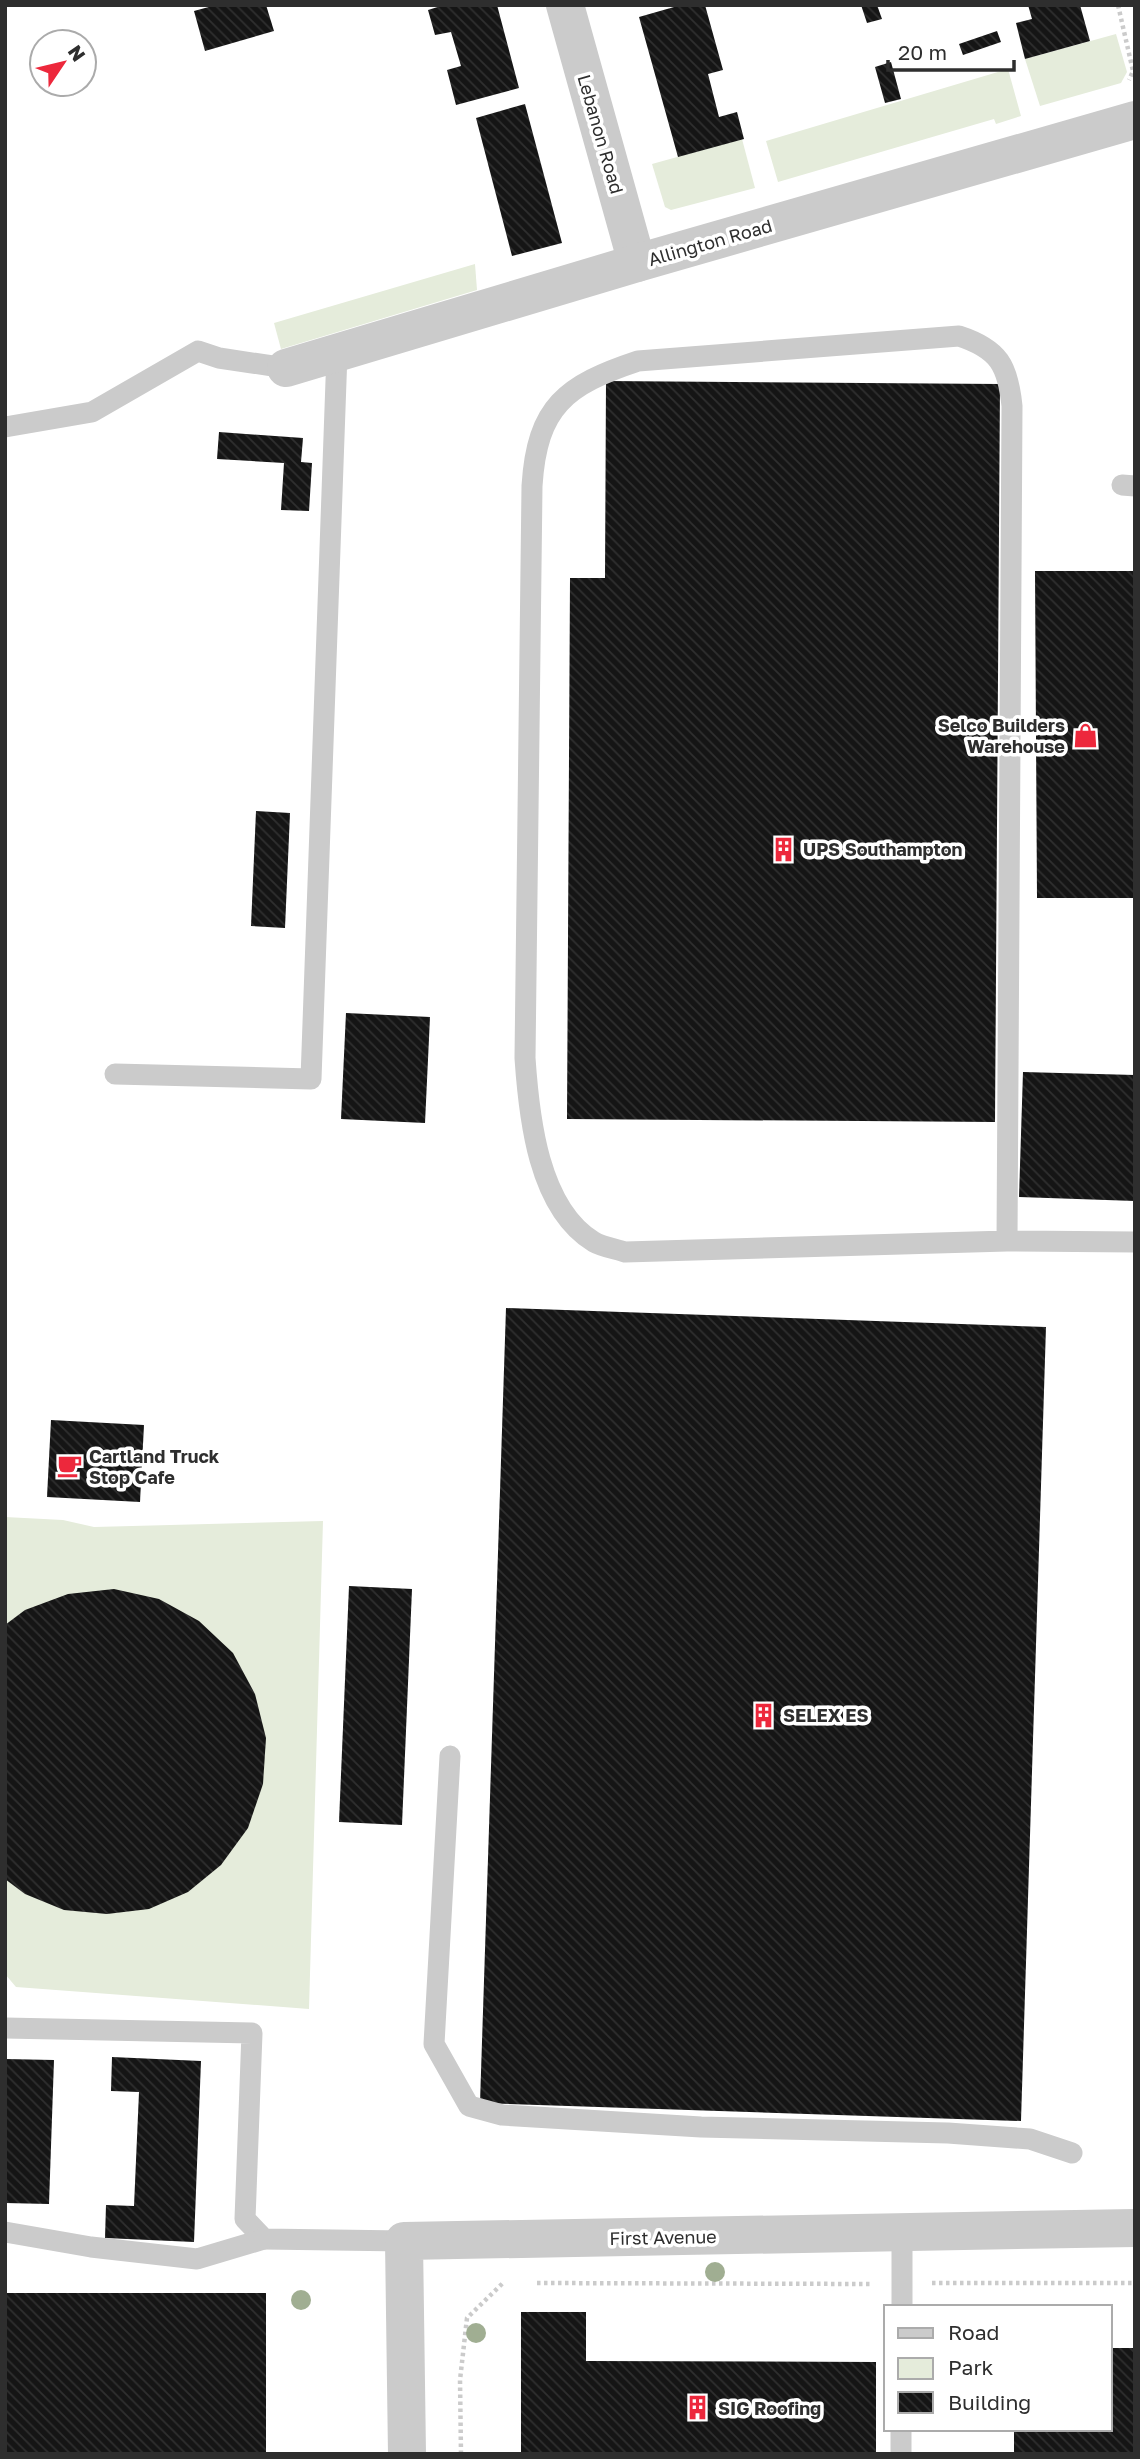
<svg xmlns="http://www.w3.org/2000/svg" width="1140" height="2459" font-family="'Golos Text',sans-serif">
<defs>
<pattern id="building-back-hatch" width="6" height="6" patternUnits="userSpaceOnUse" patternTransform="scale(1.75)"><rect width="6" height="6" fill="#151515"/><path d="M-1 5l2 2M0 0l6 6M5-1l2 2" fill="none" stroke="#2f2f2f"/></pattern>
</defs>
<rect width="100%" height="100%" fill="#fff"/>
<g fill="#e5ecdb">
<polygon points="1116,34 1127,72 1121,83 1040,106 1025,59"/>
<polygon points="1008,69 1021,116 996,124 994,119 778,182 766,141"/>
<polygon points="742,139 755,188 671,210 665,207 652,164"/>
<polygon points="475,264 477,290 281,349 274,323"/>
<polygon points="5,1517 63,1520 94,1527 323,1521 309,2009 16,1987 5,1974"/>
</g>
<g fill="url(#building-back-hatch)">
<polygon points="216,5 266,5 274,31 205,51 194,11"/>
<polygon points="444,5 497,5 519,88 456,105 447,70 461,66 451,32 435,35 428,10"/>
<polygon points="681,5 705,5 723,70 708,74 719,117 737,112 744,139 678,157 639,17"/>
<polygon points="861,5 877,5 882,19 867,23"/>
<polygon points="1028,5 1080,5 1090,41 1025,59 1016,23 1032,19"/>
<polygon points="997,31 1001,42 963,55 959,44"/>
<polygon points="891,62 901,99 885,103 875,67"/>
<polygon points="525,104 562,243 512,256 476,118"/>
<polygon points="606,381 1000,384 995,1122 567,1119 570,578 605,578"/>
<polygon points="219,432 303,438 301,462 312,463 309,511 281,510 284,463 217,459"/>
<polygon points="1035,571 1135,571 1135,898 1037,898"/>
<polygon points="256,811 290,813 285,928 251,926"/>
<polygon points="346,1013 430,1017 425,1123 341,1119"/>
<polygon points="1023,1072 1135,1075 1135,1201 1019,1197"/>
<polygon points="506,1308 1046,1327 1021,2121 480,2103"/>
<polygon points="51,1420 144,1425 140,1502 47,1497"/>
<polygon points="349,1586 412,1589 402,1825 339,1822"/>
<polygon points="114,1589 159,1599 199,1621 233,1653 255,1694 266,1738 263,1784 248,1828 221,1865 188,1892 149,1909 107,1914 64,1910 25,1894 5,1879 5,1625 25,1610 68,1594"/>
<polygon points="112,2057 201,2061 194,2242 105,2238 106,2205 134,2206 139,2092 111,2091"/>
<polygon points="5,2059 54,2060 49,2204 5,2203"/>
<rect x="5" y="2293" width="261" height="161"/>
<polygon points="521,2312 586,2312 586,2361 876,2362 876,2454 521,2454"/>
<polygon points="1110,2348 1135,2348 1135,2454 1014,2454 1014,2429 1110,2429"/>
</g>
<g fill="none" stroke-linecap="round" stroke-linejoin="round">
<g stroke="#cbcbcb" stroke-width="4.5" stroke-dasharray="3.5 3.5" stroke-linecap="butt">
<polyline points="1118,5 1133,71 1129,80"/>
<polyline points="537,2283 871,2284"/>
<polyline points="932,2283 1135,2283"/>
<polyline points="461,2454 460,2380 467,2318 504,2282"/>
</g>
<g stroke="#cbcbcb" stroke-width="21">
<polyline points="5,427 92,412 198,351 219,358 286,368"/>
<polyline points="1122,485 1135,486"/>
<polyline points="115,1074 311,1079 337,353"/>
<path d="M1007,1241L1012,406C1008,366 999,349 959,336L638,361C566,385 537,406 532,486L525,1058C529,1117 538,1208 594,1242C603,1247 616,1249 625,1252L1007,1241L1135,1242"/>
<polyline points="450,1756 434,2044 469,2106 502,2115 701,2127 948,2133 1030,2139 1072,2153"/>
<polyline points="5,2028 252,2033 245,2219 264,2239 404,2241"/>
<polyline points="5,2232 91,2247 197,2259 264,2239"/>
<polyline points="902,2307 902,2233"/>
<polyline points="901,2454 901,2429"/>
</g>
<g stroke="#cbcbcb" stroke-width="38">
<polyline points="565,5 637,263"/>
<polyline points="286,368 637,263 1135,120"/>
<polyline points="407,2454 404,2241 1135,2228"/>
</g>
</g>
<g fill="#a0ae92">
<circle cx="715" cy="2272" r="10"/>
<circle cx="301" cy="2300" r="10"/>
<circle cx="476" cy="2333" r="10"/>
</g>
<defs>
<symbol id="shop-bare" viewBox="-9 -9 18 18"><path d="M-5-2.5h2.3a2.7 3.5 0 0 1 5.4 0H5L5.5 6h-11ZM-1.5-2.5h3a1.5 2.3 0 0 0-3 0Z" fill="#ed283c" stroke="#fff" stroke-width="2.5" paint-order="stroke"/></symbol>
<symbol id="building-bare" viewBox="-9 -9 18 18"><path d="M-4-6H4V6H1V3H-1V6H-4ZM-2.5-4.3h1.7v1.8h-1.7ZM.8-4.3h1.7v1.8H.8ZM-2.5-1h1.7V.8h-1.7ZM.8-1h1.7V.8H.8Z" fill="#ed283c" stroke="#fff" stroke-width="2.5" paint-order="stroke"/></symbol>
<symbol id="cafe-bare" viewBox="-9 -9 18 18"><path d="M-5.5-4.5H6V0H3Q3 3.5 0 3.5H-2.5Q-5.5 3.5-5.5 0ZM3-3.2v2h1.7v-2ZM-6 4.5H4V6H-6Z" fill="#ed283c" stroke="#fff" stroke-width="2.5" paint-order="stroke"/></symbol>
</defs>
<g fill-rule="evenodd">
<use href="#shop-bare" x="1068" y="718" width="35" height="35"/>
<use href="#building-bare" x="766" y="832" width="35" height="35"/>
<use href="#cafe-bare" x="52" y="1448" width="35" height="35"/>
<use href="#building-bare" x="746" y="1698" width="35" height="35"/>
<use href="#building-bare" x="680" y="2390" width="35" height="35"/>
</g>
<g text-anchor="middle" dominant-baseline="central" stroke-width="7" stroke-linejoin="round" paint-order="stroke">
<g font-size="18" fill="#2e2e2e" stroke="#fff">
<text transform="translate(601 134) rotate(74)">Lebanon Road</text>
<text transform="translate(710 242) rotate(-16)">Allington Road</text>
<text transform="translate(663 2237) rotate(-1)">First Avenue</text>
</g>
<g font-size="18" font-weight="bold" fill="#2e2e2e" stroke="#fff" text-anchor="start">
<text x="1065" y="725" text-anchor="end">Selco Builders<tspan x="1065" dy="21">Warehouse</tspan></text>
<text x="803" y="849">UPS Southampton</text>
<text x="89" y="1456">Cartland Truck<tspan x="89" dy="21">Stop Cafe</tspan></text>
<text x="783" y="1715">SELEX ES</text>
<text x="718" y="2408">SIG Roofing</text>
</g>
</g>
<rect width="1140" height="2459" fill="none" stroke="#2e2e2e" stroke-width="14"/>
<rect x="884" y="2305" width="228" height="126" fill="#ffffff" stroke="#ababab" stroke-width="2"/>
<rect x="898" y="2328" width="35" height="10" fill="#cbcbcb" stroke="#ababab" stroke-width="2"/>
<text x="948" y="2340" font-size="21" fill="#2e2e2e">Road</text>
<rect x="898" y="2358" width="35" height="21" fill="#e5ecdb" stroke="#ababab" stroke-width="2"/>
<text x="948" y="2375" font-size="21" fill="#2e2e2e">Park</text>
<rect x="898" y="2392" width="35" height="21" fill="url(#building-back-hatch)" stroke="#ababab" stroke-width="2"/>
<text x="948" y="2410" font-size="21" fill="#2e2e2e">Building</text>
<g transform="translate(63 63) rotate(55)"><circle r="33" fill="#ffffff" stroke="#ababab" stroke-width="2"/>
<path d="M0-5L12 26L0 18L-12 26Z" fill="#ed283c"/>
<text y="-10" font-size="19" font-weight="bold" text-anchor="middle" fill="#2e2e2e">N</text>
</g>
<path d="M888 60v10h126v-10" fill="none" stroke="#2e2e2e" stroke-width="3.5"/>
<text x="898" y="60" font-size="21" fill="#2e2e2e" stroke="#ffffff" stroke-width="5" paint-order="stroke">20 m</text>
</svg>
